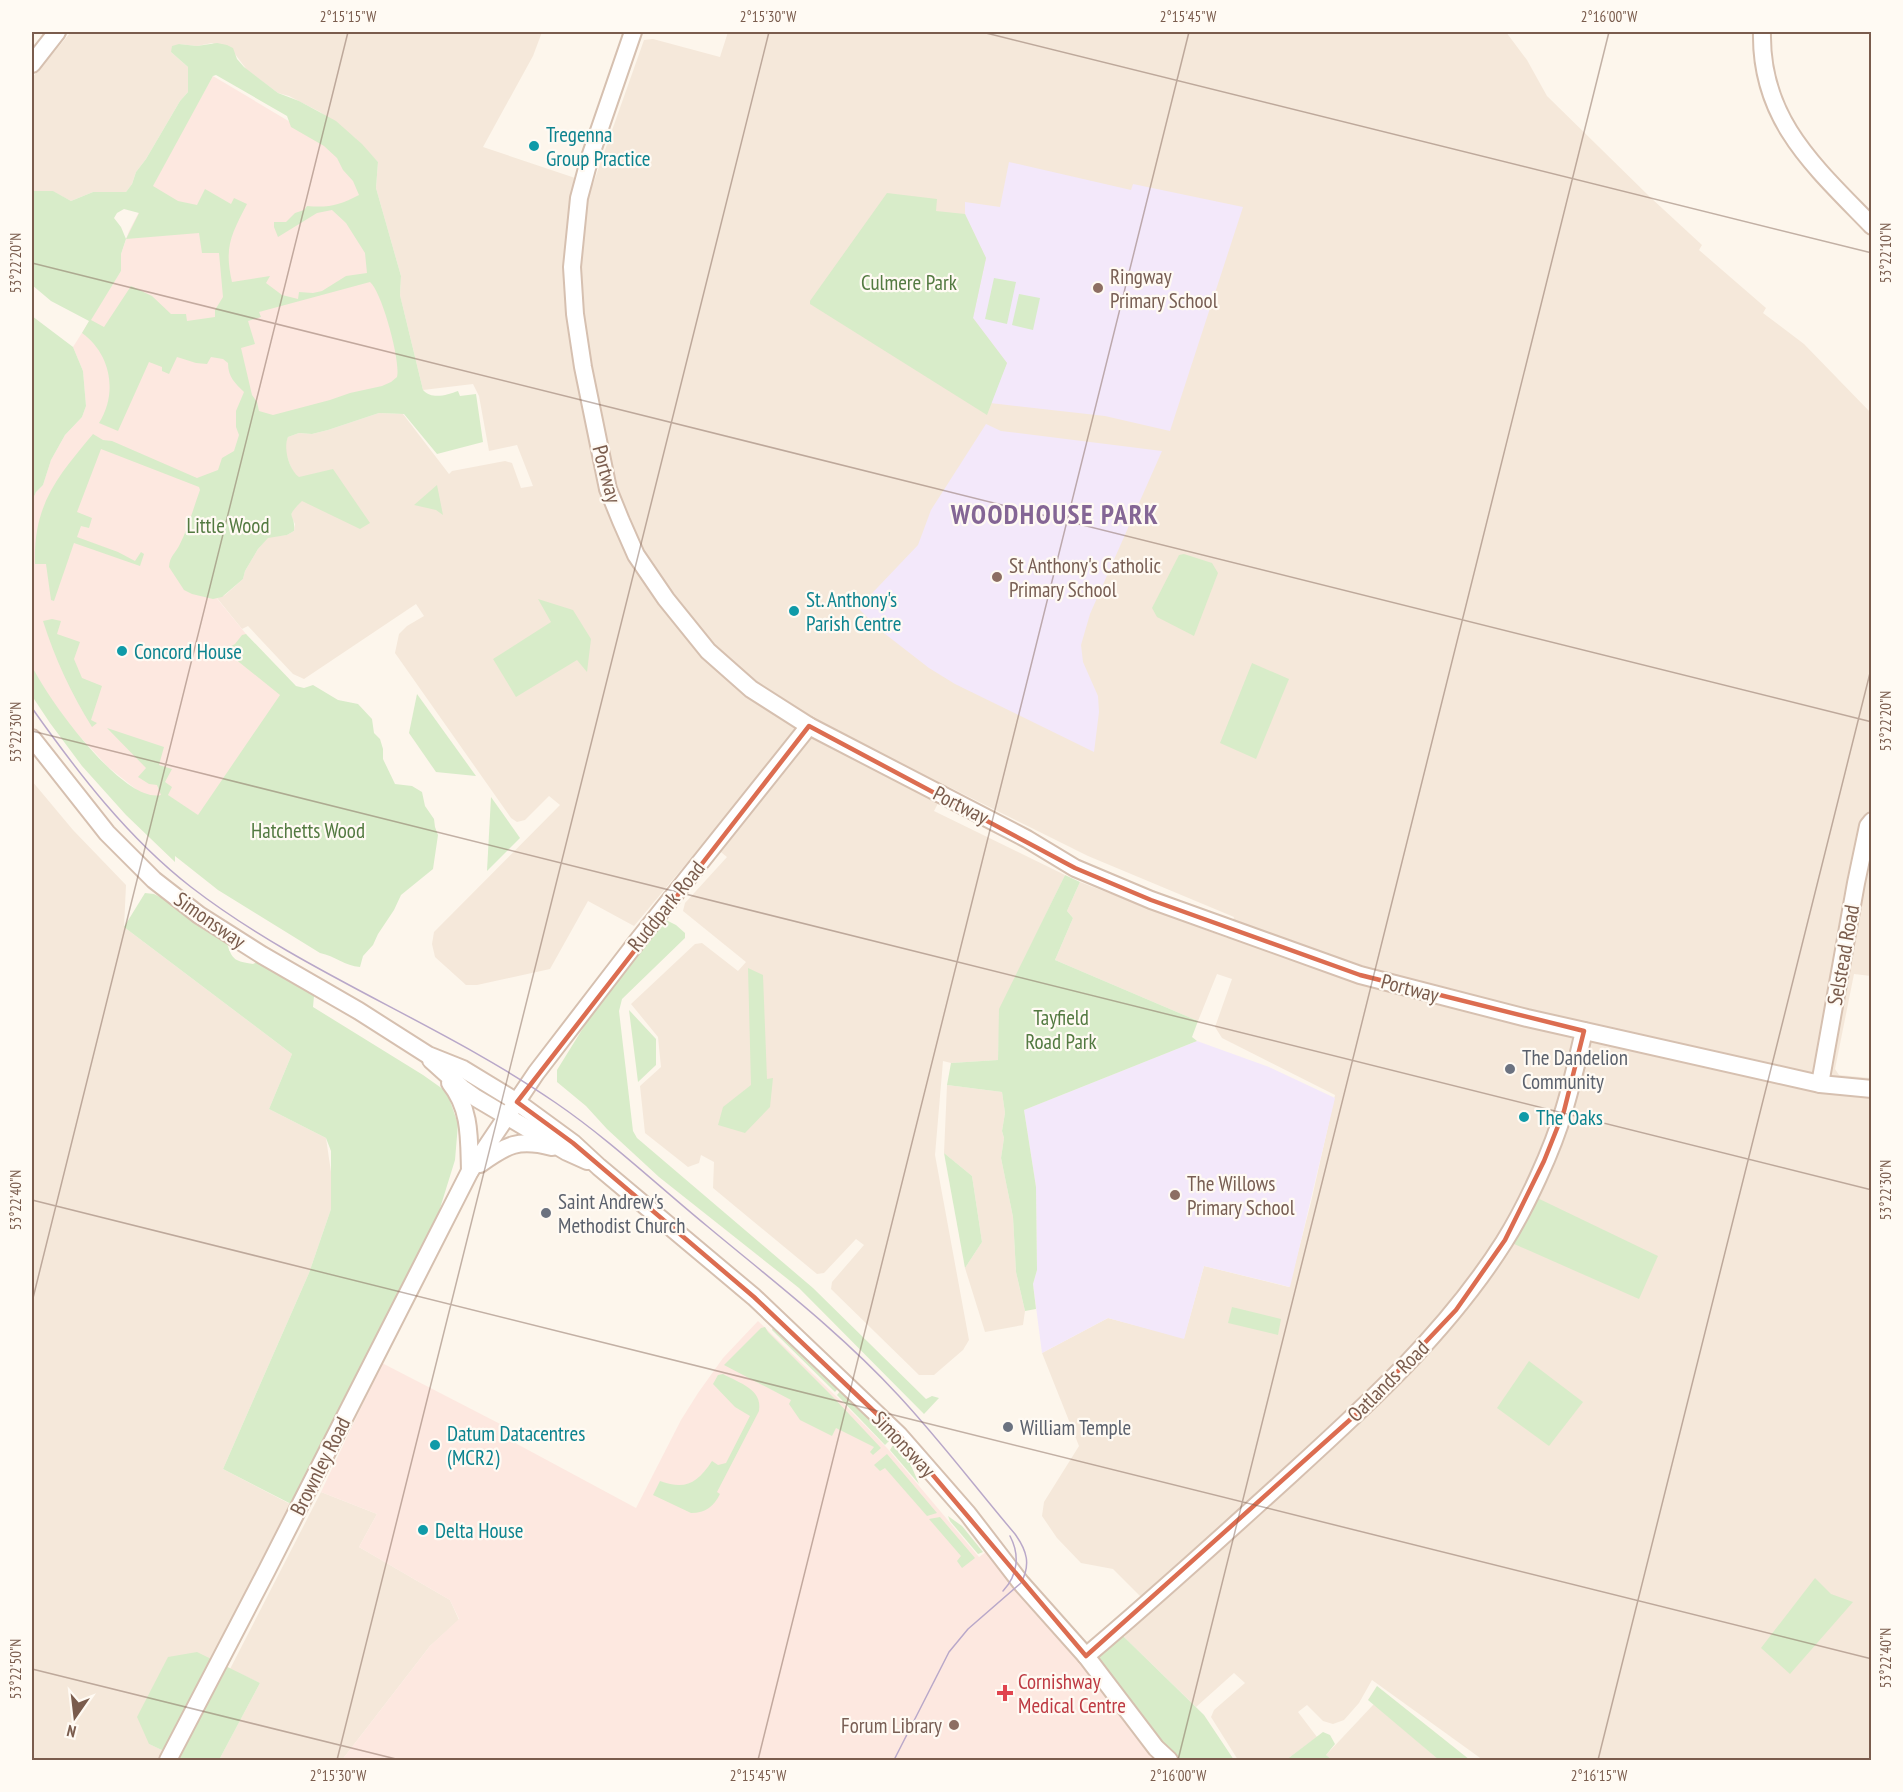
<svg xmlns="http://www.w3.org/2000/svg" width="1903" height="1792" font-family="'PT Sans Narrow',sans-serif">
<rect width="100%" height="100%" fill="#fdf6ec"/>
<g fill="#f5e8da">
<polygon points="71,32 542,32 533,56 483,147 593,184 644,40 653,39 720,57 728,32 1506,32 1527,60 1547,96 1650,197 1702,245 1699,250 1766,308 1763,313 1804,344 1871,413 1871,976 1854,974 1835,1069 1839,1075 1871,1078 1871,1760 1483,1760 1372,1680 1359,1703 1344,1720 1333,1724 1323,1721 1307,1705 1298,1712 1317,1737 1286,1760 1238,1760 1211,1717 1214,1710 1245,1683 1234,1673 1196,1707 1124,1637 1152,1608 1113,1569 1081,1563 1057,1538 1042,1516 1044,1502 1079,1446 1042,1353 1108,1318 1184,1338 1204,1266 1289,1287 1311,1202 1335,1095 1222,1038 1215,1027 1232,979 1217,974 1198,1021 1055,960 1073,918 1067,911 1080,882 1227,938 1234,917 1088,856 947,786 934,811 1065,875 1000,1009 998,1060 951,1063 943,1061 935,1155 969,1340 963,1350 934,1375 919,1375 831,1289 832,1282 864,1245 856,1239 824,1273 817,1274 713,1188 714,1162 701,1155 699,1163 688,1167 645,1133 640,1086 661,1067 658,1037 631,1004 695,944 702,943 738,971 746,962 683,911 685,903 727,857 706,840 634,926 588,901 550,969 477,985 466,985 435,957 432,944 434,932 560,805 549,796 525,820 517,822 511,818 395,653 399,634 407,626 424,616 416,604 304,679 293,674 248,626 242,629 217,598 225,595 243,579 245,571 258,549 268,537 287,535 294,531 295,524 291,516 293,508 298,505 293,473 285,451 285,444 288,437 299,433 312,434 328,430 379,413 403,414 449,474 452,471 505,461 512,463 521,488 533,486 517,445 489,451 479,396 473,384 423,390 400,295 401,276 376,188 378,162 355,138 320,112 289,96 278,93 247,70 235,54 212,43 197,46 179,44 171,52 188,67 188,92 180,101 146,159 136,172 132,184 126,192 93,192 71,201 52,191 32,191 32,78"/>
<polygon points="32,781 73,830 126,885 124,927 292,1054 269,1109 326,1138 331,1172 331,1209 309,1273 223,1469 290,1504 211,1659 149,1744 162,1750 157,1760 32,1760"/>
<polygon points="947,1085 1002,1092 1005,1113 1002,1131 1004,1138 1001,1158 1013,1217 1016,1272 1025,1311 1023,1325 985,1332 965,1268 982,1242 972,1176 944,1153"/>
<polygon points="321,1492 377,1514 359,1547 450,1600 459,1620 430,1646 342,1760 219,1760 260,1683 230,1669"/>
<polygon points="1374,1704 1439,1760 1332,1760 1326,1755"/>
</g>
<g fill="#fde8e0">
<polygon points="213,76 354,160 423,390 282,433 210,590 246,634 284,702 191,833 108,767 73,729 42,687 32,666 32,501 36,492 43,485 51,460 65,435 82,417 86,406 83,371 73,347 121,271 121,254 129,231 177,140"/>
<polygon points="758,1321 843,1403 887,1448 979,1557 993,1547 1169,1760 342,1760 430,1646 459,1619 450,1600 359,1547 377,1514 321,1492 382,1363 506,1427 517,1444 636,1508 681,1420 698,1393 723,1358"/>
</g>
<g fill="#f3e8fa">
<polygon points="1009,162 1131,190 1133,184 1243,207 1170,431 1105,416 990,403 1007,363 973,318 986,258 965,214 965,202 1000,207"/>
<polygon points="986,424 1001,431 1162,451 1090,614 1081,645 1083,662 1098,696 1099,712 1094,752 955,684 929,668 880,630 858,608 918,545 931,510"/>
<polygon points="1197,1041 1269,1067 1335,1098 1290,1287 1204,1266 1184,1339 1108,1318 1042,1353 1033,1284 1037,1270 1036,1187 1024,1110"/>
</g>
<g fill="#d8ecc9" fill-rule="evenodd">
<path d="M217,43L227,45L233,48L237,59L244,67L278,93L299,101L336,121L362,144L378,162L376,188L401,276L400,295L423,390C432,400 447,395 458,391L460,396L476,394L483,442L437,454L404,414L379,413L328,430L312,434L299,433L288,437C283,448 289,470 299,477L333,469L370,523L360,529L302,501C283,520 296,511 294,531L287,535L268,538L258,549L245,571L243,579L222,597L213,599L192,594L184,590L169,567C170,556 174,555 179,546C188,529 193,509 200,490L199,487L101,449L77,512L92,518L89,528L81,526L77,537L118,552L135,561L141,552L144,554L140,566L74,543L54,601L51,600L46,564H35C33,505 57,477 93,434L103,440L112,441L197,478L218,470L222,458L234,451L239,435L236,427V411L244,392C235,383 228,377 228,363L223,359L211,357L207,364L196,363L177,357L169,374L162,371V367L149,362L118,431L99,423C118,393 111,354 82,333L89,321L51,301L32,285V191H53L71,201L93,192H126L132,184L136,172L146,159L180,101L188,92V67L171,52L172,46L179,44L197,46ZM216,75L287,116L291,127L324,146L337,158L343,170L353,181L359,195C340,205 329,208 307,206L304,210L295,213L286,222H274V227L278,237L317,213L332,210L346,223L365,253L367,273L346,276L322,291L313,293L299,292L298,299L282,295L266,283L270,276L232,282C224,247 231,235 247,204L234,198L231,204L205,189L197,205L178,201L153,186L213,76ZM124,209L139,213L126,239L121,227L114,218L117,213ZM199,233L202,253H219L223,297L215,310V317L187,321L186,314H171L152,296L131,286L104,327L91,320L121,271V254L126,239ZM370,282C382,292 401,362 397,377L391,382L382,386L350,393L330,400L273,415L259,411L257,402L252,395L241,348L255,344L248,321L261,317L259,312Z"/>
<polygon points="887,193 937,199 936,211 965,214 986,258 973,318 1007,363 987,415 810,304 810,301"/>
<polygon points="994,278 1016,282 1007,324 985,319"/>
<polygon points="1019,294 1040,298 1033,330 1012,325"/>
<polygon points="32,316 73,347 83,371 86,406 82,417 65,435 51,460 43,485 36,492 32,501"/>
<polygon points="437,485 443,515 436,510 414,505"/>
<polygon points="1184,554 1212,563 1218,573 1194,636 1157,617 1152,608 1179,555"/>
<polygon points="538,599 573,610 591,639 587,672 577,660 516,697 493,659 551,622"/>
<path d="M52,619L61,621L57,634L80,642L74,659L82,678L102,686L91,720L97,723L92,727C71,693 55,659 43,621Z"/>
<path d="M246,634L296,686L304,688L313,685L338,700L358,704L372,719L374,733L380,739L383,749V759L395,784L412,786L422,792L425,806L434,819L435,827L438,835L433,869L401,895L394,910L378,934L373,945L363,956L360,967C345,966 335,956 320,953L218,890L175,856V862L126,815L82,766L50,723L32,696V666C47,698 123,804 161,795L157,785L149,784L138,777L146,768L107,728L164,747L159,765L172,769L165,782L172,787L168,795L198,815L280,695L224,650L235,644L242,635Z"/>
<polygon points="1252,663 1289,679 1256,759 1220,743"/>
<polygon points="417,694 476,776 436,772 409,733"/>
<polygon points="491,797 520,838 487,871"/>
<polygon points="1065,875 1080,882 1067,911 1073,918 1055,960 1198,1021 1192,1037 1197,1041 1024,1110 1036,1187 1037,1270 1033,1284 1036,1309 1025,1311 1016,1272 1013,1217 1001,1158 1004,1138 1002,1131 1005,1113 1002,1092 947,1085 951,1063 998,1060 999,1009"/>
<path d="M145,893L154,894L180,907L227,943C232,961 236,961 253,964L257,962C279,968 295,985 314,996L313,1007L423,1075L447,1092L458,1124L455,1160L437,1218L299,1508L223,1469L309,1273L331,1209V1151L326,1138L269,1109L292,1054L124,927Z"/>
<polygon points="664,919 676,925 685,933 685,938 622,999 619,1011 633,1131 637,1138 813,1288 926,1399 932,1396 939,1398 924,1414 799,1288 659,1177 607,1129 586,1106 557,1082 557,1070 588,1020"/>
<polygon points="748,968 763,975 767,1079 773,1078 770,1107 745,1133 718,1125 723,1107 751,1085"/>
<polygon points="629,1010 656,1039 656,1065 638,1082"/>
<polygon points="944,1153 972,1176 982,1242 965,1268"/>
<polygon points="1529,1194 1658,1256 1639,1299 1505,1240"/>
<polygon points="1232,1307 1281,1319 1278,1335 1228,1323"/>
<polygon points="774,1324 839,1387 835,1392 772,1330"/>
<polygon points="765,1327 768,1332 834,1398 881,1448 873,1455 870,1452 874,1447 836,1428 832,1436 800,1420 789,1404 791,1400 724,1365 761,1328"/>
<polygon points="1529,1361 1583,1402 1549,1446 1497,1408"/>
<path d="M723,1374C739,1383 763,1389 759,1411L717,1492L720,1494C714,1506 706,1513 691,1513L653,1495L660,1481C685,1490 697,1484 712,1461L718,1465L726,1463L750,1416L735,1407L713,1384L718,1375Z"/>
<polygon points="842,1389 889,1441 885,1445 837,1395"/>
<polygon points="893,1445 910,1463 919,1484 890,1450"/>
<polygon points="887,1454 937,1513 927,1516 885,1468 880,1471 874,1465"/>
<polygon points="948,1516 962,1526 983,1552 978,1554 950,1521"/>
<polygon points="940,1517 975,1558 962,1568 957,1561 961,1556 929,1519"/>
<polygon points="1815,1578 1831,1594 1853,1602 1790,1674 1761,1648"/>
<polygon points="1114,1632 1124,1637 1204,1715 1234,1760 1169,1760 1086,1656"/>
<polygon points="197,1652 260,1683 219,1760 183,1760 149,1744 137,1717 168,1657"/>
<polygon points="1377,1686 1470,1760 1439,1760 1368,1700"/>
<polygon points="1323,1732 1330,1735 1335,1744 1326,1755 1332,1760 1286,1760"/>
</g>
<g fill="none" stroke-linecap="round" stroke-linejoin="round">
<defs>
<g id="secondary">
<polyline points="633,32 590,157 579,198 572,267 575,314 583,367 608,489 621,521 636,555 666,599 708,651 751,689 809,726 1027,839 1075,868 1151,900 1360,975 1527,1018 1820,1084 1872,1089"/>
<path d="M1762,32C1760,120 1815,167 1872,226"/>
<polyline points="32,64 57,32"/>
<polyline points="32,738 107,833 154,880 199,915 262,955 359,1011 428,1055 463,1069 517,1102 573,1143 599,1167 754,1297 899,1435 968,1514 1021,1583 1086,1656 1156,1748 1169,1760"/>
<polyline points="431,1060 462,1088 476,1098 567,1152 587,1161"/>
<path d="M450,1083C471,1109 469,1139 470,1171"/>
<polyline points="1820,1084 1856,883 1868,826 1872,821"/>
<path d="M480,1164C507,1145 518,1138 552,1147"/>
<path d="M1086,1656C1156,1597 1223,1536 1290,1475C1368,1404 1447,1332 1504,1242C1526,1207 1553,1149 1564,1110C1572,1084 1578,1057 1584,1031"/>
<polyline points="168,1760 267,1570 470,1171 536,1073 639,939 809,726"/>
</g>
</defs>
<use href="#secondary" stroke="#d6c0b0" stroke-width="20"/>
<use href="#secondary" stroke="#fff" stroke-width="16"/>
<g stroke="#b9a8c9" stroke-width="1.5">
<path d="M32,708C78,773 128,838 191,887C304,974 439,1022 556,1103C610,1140 657,1185 707,1226C773,1281 840,1332 898,1395C939,1439 976,1488 1015,1534C1027,1551 1031,1564 1021,1583L968,1629L949,1652L894,1760"/>
<path d="M1003,1591C1018,1575 1020,1555 1010,1536"/>
</g>
</g>
<path fill="none" stroke="#dc6d51" stroke-width="4.5" stroke-linejoin="round" d="M809,726L1075,868L1151,900L1360,975L1584,1031L1564,1111L1544,1161L1505,1240L1456,1310L1362,1409L1086,1656L899,1435L754,1297L573,1143L517,1102Z"/>
<path fill="none" stroke="#7a5c4d" stroke-width="1.5" stroke-opacity="0.45" d="M982,32L1872,253M32,263L1872,722M32,731L1872,1190M32,1200L1872,1659M32,1302L348,32M32,1669L400,1760M337,1760L769,32M758,1760L1189,32M1178,1760L1609,32M1598,1760L1872,665"/>
<g fill="#0f9aa8" stroke="#fffaf3" stroke-width="2">
<circle cx="534" cy="146" r="6"/>
<circle cx="794" cy="611" r="6"/>
<circle cx="122" cy="651" r="6"/>
<circle cx="1524" cy="1117" r="6"/>
<circle cx="435" cy="1445" r="6"/>
<circle cx="423" cy="1530" r="6"/>
</g>
<g fill="#8d6e63" stroke="#fffaf3" stroke-width="2">
<circle cx="1098" cy="288" r="6"/>
<circle cx="997" cy="577" r="6"/>
<circle cx="1175" cy="1195" r="6"/>
<circle cx="954" cy="1725" r="6"/>
</g>
<g fill="#6b7280" stroke="#fffaf3" stroke-width="2">
<circle cx="1510" cy="1069" r="6"/>
<circle cx="546" cy="1213" r="6"/>
<circle cx="1008" cy="1427" r="6"/>
</g>
<path fill="#e0444e" stroke="#fffaf3" stroke-width="2" d="M1002 1684h6v6h6v6h-6v6h-6v-6h-6v-6h6z"/>
<g text-anchor="middle" dominant-baseline="central" stroke-width="4.5" stroke-linejoin="round" paint-order="stroke">
<g font-size="21" fill="#0d838f" stroke="#fffaf3" text-anchor="start">
<text x="546" y="134">Tregenna<tspan x="546" dy="24">Group Practice</tspan></text>
<text x="806" y="599">St. Anthony's<tspan x="806" dy="24">Parish Centre</tspan></text>
<text x="134" y="651">Concord House</text>
<text x="1536" y="1117">The Oaks</text>
<text x="447" y="1433">Datum Datacentres<tspan x="447" dy="24">(MCR2)</tspan></text>
<text x="435" y="1530">Delta House</text>
</g>
<g font-size="21" fill="#785e54" stroke="#fffaf3" text-anchor="start">
<text x="1110" y="276">Ringway<tspan x="1110" dy="24">Primary School</tspan></text>
<text x="1009" y="565">St Anthony's Catholic<tspan x="1009" dy="24">Primary School</tspan></text>
<text x="1187" y="1183">The Willows<tspan x="1187" dy="24">Primary School</tspan></text>
<text x="942" y="1725" text-anchor="end">Forum Library</text>
</g>
<g font-size="21" fill="#537a41" stroke="#fffaf3">
<text x="909" y="282">Culmere Park</text>
<text x="228" y="525">Little Wood</text>
<text x="308" y="830">Hatchetts Wood</text>
<text x="1061" y="1017">Tayfield<tspan x="1061" dy="24">Road Park</tspan></text>
</g>
<g font-size="21" fill="#7a5c4d" stroke="#fffaf3">
<text transform="translate(607 474) rotate(75)">Portway</text>
<text transform="translate(961 805) rotate(27)">Portway</text>
<text transform="translate(666 906) rotate(-51)">Ruddpark Road</text>
<text transform="translate(210 920) rotate(35)">Simonsway</text>
<text transform="translate(1843 955) rotate(-80)">Selstead Road</text>
<text transform="translate(1410 988) rotate(15)">Portway</text>
<text transform="translate(1388 1381) rotate(-45)">Oatlands Road</text>
<text transform="translate(904 1444) rotate(47)">Simonsway</text>
<text transform="translate(320 1466) rotate(-63)">Brownley Road</text>
</g>
<g font-size="21" fill="#5b616d" stroke="#fffaf3" text-anchor="start">
<text x="1522" y="1057">The Dandelion<tspan x="1522" dy="24">Community</tspan></text>
<text x="558" y="1201">Saint Andrew's<tspan x="558" dy="24">Methodist Church</tspan></text>
<text x="1020" y="1427">William Temple</text>
</g>
<g font-size="21" fill="#be3a42" stroke="#fffaf3" text-anchor="start">
<text x="1018" y="1681">Cornishway<tspan x="1018" dy="24">Medical Centre</tspan></text>
</g>
<g font-size="27" font-weight="bold" letter-spacing="1.5" fill="#846695" stroke="#fffaf3">
<text x="1055" y="514">WOODHOUSE PARK</text>
</g>
</g>
<rect width="1903" height="1792" fill="none" stroke="#fffaf3" stroke-width="66"/>
<g transform="translate(75 1717) rotate(194)" stroke="#fffaf3" stroke-width="4.5" paint-order="stroke">
<path d="M0-4.5L10 22L0 15L-10 22Z" fill="#7a5c4d"/>
<text y="-9" font-size="16" font-weight="bold" text-anchor="middle" fill="#7a5c4d">N</text>
</g>
<rect x="33" y="33" width="1837" height="1726" fill="none" stroke="#7a5c4d" stroke-width="2"/>
<g font-size="15" text-anchor="middle" fill="#7a5c4d">
<text x="348" y="22">2°15'15"W</text>
<text x="768" y="22">2°15'30"W</text>
<text x="1188" y="22">2°15'45"W</text>
<text x="1609" y="22">2°16'00"W</text>
<text transform="translate(1886 253) rotate(-90)" y="5">53°22'10"N</text>
<text transform="translate(16 263) rotate(-90)" y="5">53°22'20"N</text>
<text transform="translate(1886 721) rotate(-90)" y="5">53°22'20"N</text>
<text transform="translate(16 732) rotate(-90)" y="5">53°22'30"N</text>
<text transform="translate(1886 1190) rotate(-90)" y="5">53°22'30"N</text>
<text transform="translate(16 1200) rotate(-90)" y="5">53°22'40"N</text>
<text transform="translate(1886 1658) rotate(-90)" y="5">53°22'40"N</text>
<text transform="translate(16 1669) rotate(-90)" y="5">53°22'50"N</text>
<text x="338" y="1781">2°15'30"W</text>
<text x="758" y="1781">2°15'45"W</text>
<text x="1178" y="1781">2°16'00"W</text>
<text x="1599" y="1781">2°16'15"W</text>
</g>
</svg>
